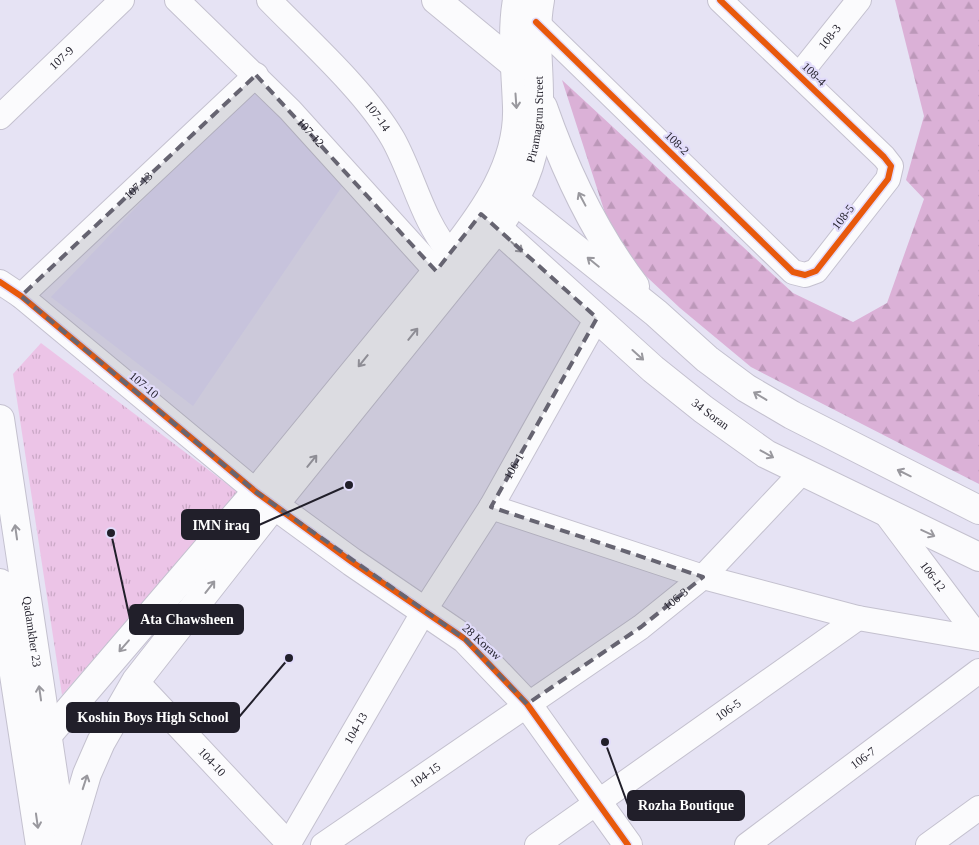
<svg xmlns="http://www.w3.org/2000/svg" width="979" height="845" font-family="'Times New Roman',serif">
<defs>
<pattern id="forest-firs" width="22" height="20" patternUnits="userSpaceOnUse" patternTransform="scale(1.25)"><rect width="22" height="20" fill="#dbb1d7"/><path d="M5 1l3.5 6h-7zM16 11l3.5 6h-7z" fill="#bc98b9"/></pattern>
<pattern id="park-tufts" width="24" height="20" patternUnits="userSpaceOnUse" patternTransform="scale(1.25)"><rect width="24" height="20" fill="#ecc4e7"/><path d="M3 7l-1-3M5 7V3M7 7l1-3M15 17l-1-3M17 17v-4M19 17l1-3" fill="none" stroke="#caa8c6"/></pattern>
</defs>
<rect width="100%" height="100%" fill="#e6e3f4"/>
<polygon fill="#e0dbf7" points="252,85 343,185 193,406 51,297"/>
<polygon fill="url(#forest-firs)" points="895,0 979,0 979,484 751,367 680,308 632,263 606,216 562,80 793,293 853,322 887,303 924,199 906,180 924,116"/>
<polygon fill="url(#park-tufts)" points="41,343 239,493 62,695 13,374"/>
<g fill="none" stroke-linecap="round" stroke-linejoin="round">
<defs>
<g id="street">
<path id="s1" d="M177,0L290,110L436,271"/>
<path id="s2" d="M269,0C308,40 366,92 393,139C414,177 422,221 451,254"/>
<polyline points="536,22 793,272 805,275 816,271 888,179 891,166 884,157 720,0"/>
<path id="s3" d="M799,75L859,0"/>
<path id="s4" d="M0,117L122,0"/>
<polyline points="0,282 21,296 270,503"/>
<path id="s5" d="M21,296L256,75"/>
<polyline points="491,507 703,577 858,618 979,639"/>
<path id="s6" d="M886,514L979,638"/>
<path id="s7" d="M136,681L289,844"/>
<path id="s8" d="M288,845L424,611L491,507L597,318"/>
<path id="s9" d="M323,845L641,627L703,577L803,471"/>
<path id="s10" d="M537,845L858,618"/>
<path id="s11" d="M747,845L979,671"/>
<polyline points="928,845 979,808"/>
</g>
<g id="secondary">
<polyline points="436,0 515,65"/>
<path d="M543,107C565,170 594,232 635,286"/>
<polyline points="501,189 656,313 707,359 746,388 792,415 979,510"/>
<path id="s12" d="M484,216L653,369L703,409L766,454L979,557"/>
<path id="s13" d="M0,419L63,839"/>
<polyline points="274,505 352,562 465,639 527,704 628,845"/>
<polyline points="0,583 40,845"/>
<path d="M29,765L46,737L256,492L451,254C484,212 519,164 517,107C516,74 511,33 517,0"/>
<path id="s14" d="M66,845L87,774L101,742L136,681L274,505L497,229C525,188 540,147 539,96C539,63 534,33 540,0"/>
</g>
</defs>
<use href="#street" stroke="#c4c1cf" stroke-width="26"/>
<use href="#secondary" stroke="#c4c1cf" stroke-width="30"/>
<use href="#street" stroke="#fbfbfd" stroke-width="24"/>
<use href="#secondary" stroke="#fbfbfd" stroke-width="28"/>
<defs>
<g id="cycleway">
<polyline points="536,22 793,272 805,275 816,271 888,179 891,166 884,157 720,0"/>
<polyline points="0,282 21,296 256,492 352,562 465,639 527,704 628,845"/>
</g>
</defs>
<use href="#cycleway" stroke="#e2dcfb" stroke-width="9"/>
<use href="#cycleway" stroke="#e8590c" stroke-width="6"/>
</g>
<defs><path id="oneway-shaft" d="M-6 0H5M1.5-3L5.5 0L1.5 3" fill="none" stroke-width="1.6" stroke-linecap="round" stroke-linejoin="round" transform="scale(1.25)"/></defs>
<g stroke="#99989e">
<use href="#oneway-shaft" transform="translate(516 101) rotate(86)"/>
<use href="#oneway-shaft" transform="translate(582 199) rotate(-118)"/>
<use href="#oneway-shaft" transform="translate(517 247) rotate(42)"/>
<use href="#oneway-shaft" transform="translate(593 262) rotate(-141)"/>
<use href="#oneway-shaft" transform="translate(413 334) rotate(-51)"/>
<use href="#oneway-shaft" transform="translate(638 355) rotate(42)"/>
<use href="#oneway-shaft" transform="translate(363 361) rotate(129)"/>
<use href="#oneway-shaft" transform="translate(760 396) rotate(-149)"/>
<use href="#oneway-shaft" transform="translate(767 454) rotate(29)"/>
<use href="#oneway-shaft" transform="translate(312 461) rotate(-51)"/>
<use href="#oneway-shaft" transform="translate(904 473) rotate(-154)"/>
<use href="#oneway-shaft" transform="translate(16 532) rotate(-98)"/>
<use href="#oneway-shaft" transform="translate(928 533) rotate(25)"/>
<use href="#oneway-shaft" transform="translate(210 587) rotate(-52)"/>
<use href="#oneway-shaft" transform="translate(124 646) rotate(131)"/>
<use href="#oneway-shaft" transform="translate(40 693) rotate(-98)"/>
<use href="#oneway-shaft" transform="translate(85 782) rotate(-72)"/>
<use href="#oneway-shaft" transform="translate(37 821) rotate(82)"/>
</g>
<path fill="#666471" fill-opacity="0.2" stroke="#666471" stroke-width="4" stroke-dasharray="10 6" stroke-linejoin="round" d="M256,75L436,271L481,214L597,318L491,507L703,577L641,627L527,704L465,639L256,492L21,296Z"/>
<g text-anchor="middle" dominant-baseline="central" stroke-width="4.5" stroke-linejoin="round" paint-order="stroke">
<g font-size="12" fill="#211f2a" stroke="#e2dcfb">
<text stroke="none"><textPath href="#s3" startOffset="49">108-3</textPath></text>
<text stroke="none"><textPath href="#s4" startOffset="85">107-9</textPath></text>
<text transform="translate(814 74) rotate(44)">108-4</text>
<text stroke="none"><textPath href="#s2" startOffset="159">107-14</textPath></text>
<text stroke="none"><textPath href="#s14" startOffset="876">Piramagrun Street</textPath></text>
<text stroke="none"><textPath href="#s1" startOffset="188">107-12</textPath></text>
<text transform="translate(677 143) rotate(44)">108-2</text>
<text stroke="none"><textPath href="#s5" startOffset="161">107-13</textPath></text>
<text transform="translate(843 217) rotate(-52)">108-5</text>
<text transform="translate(144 385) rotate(40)">107-10</text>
<text stroke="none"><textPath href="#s12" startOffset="301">34 Soran</textPath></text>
<text stroke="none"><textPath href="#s8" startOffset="441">106-1</textPath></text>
<text stroke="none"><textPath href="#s6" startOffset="78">106-12</textPath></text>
<text stroke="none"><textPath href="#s9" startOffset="430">106-3</textPath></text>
<text stroke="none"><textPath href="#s13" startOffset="215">Qadamkher 23</textPath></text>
<text transform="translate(482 642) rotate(42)">28 Koraw</text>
<text stroke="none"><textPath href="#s10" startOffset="234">106-5</textPath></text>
<text stroke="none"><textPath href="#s8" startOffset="135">104-13</textPath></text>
<text stroke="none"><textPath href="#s11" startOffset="145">106-7</textPath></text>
<text stroke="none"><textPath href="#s7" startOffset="111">104-10</textPath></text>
<text stroke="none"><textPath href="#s9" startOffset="124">104-15</textPath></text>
</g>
</g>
<path fill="none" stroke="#211f2a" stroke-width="2" d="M349 485L259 525M111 533L130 619M289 658L239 717M605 742L628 805"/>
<g fill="#211f2a" stroke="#e2dcfb" stroke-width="2">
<circle cx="349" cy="485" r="5"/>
<circle cx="111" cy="533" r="5"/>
<circle cx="289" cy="658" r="5"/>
<circle cx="605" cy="742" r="5"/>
</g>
<g fill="#211f2a" stroke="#211f2a" stroke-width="2">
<rect x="182" y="510" width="77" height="29" rx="5"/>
<rect x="130" y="605" width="113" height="29" rx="5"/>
<rect x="67" y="703" width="172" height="29" rx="5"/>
<rect x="628" y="791" width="116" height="29" rx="5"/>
</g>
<g font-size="14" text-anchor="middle" font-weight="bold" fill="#fff">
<text x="221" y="530">IMN iraq</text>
<text x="187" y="624">Ata Chawsheen</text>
<text x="153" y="722">Koshin Boys High School</text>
<text x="686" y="810">Rozha Boutique</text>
</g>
</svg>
